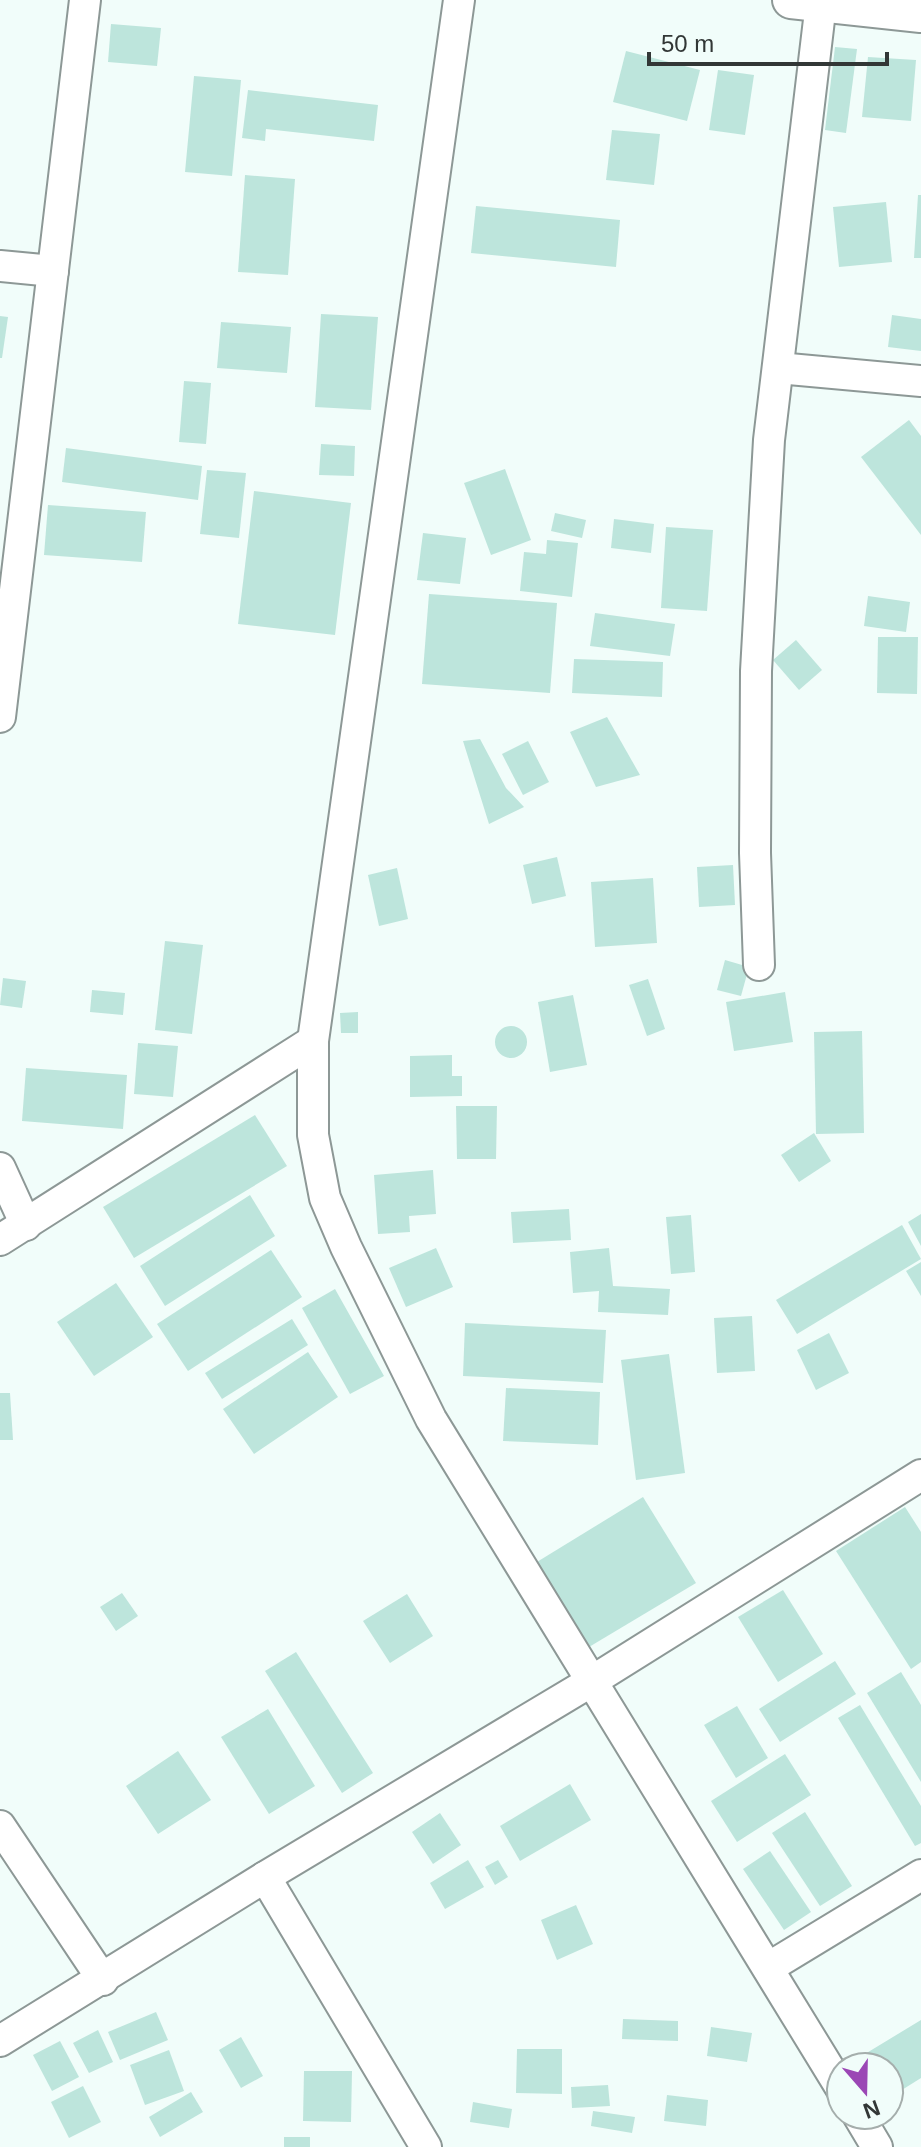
<svg xmlns="http://www.w3.org/2000/svg" width="921" height="2147" font-family="Arial,sans-serif">
<rect width="100%" height="100%" fill="#f1fdfa"/>
<g fill="#bde5dc">
<polygon points="111,24 161,28 157,66 108,62"/>
<polygon points="835,47 857,49 846,133 825,130"/>
<polygon points="626,51 700,70 687,121 613,102"/>
<polygon points="868,57 916,60 911,121 862,117"/>
<polygon points="718,70 754,75 745,135 709,130"/>
<polygon points="194,76 241,80 232,176 185,172"/>
<polygon points="248,90 378,105 374,141 266,129 265,141 242,138"/>
<polygon points="612,130 660,134 654,185 606,180"/>
<polygon points="245,175 295,179 288,275 238,272"/>
<polygon points="918,195 921,195 921,258 914,258"/>
<polygon points="886,202 892,262 839,267 833,207"/>
<polygon points="476,206 620,220 616,267 471,253"/>
<polygon points="321,314 378,317 371,410 315,407"/>
<polygon points="892,315 921,319 921,351 888,347"/>
<polygon points="0,316 8,317 2,358 0,358"/>
<polygon points="221,322 291,327 287,373 217,368"/>
<polygon points="184,381 211,383 206,444 179,442"/>
<polygon points="909,420 921,436 921,535 861,457"/>
<polygon points="321,444 355,446 354,476 319,475"/>
<polygon points="66,448 202,466 198,500 62,482"/>
<polygon points="505,469 531,540 491,555 464,483"/>
<polygon points="207,470 246,473 239,538 200,534"/>
<polygon points="254,491 351,503 335,635 238,624"/>
<polygon points="48,505 146,512 142,562 44,555"/>
<polygon points="555,513 586,520 582,538 551,531"/>
<polygon points="614,519 654,524 651,553 611,548"/>
<polygon points="666,527 713,530 707,611 661,608"/>
<polygon points="423,533 466,538 460,584 417,580"/>
<polygon points="547,540 578,543 572,597 520,591 524,552 546,554"/>
<polygon points="429,594 557,603 550,693 422,684"/>
<polygon points="868,596 910,602 906,632 864,626"/>
<polygon points="595,613 675,624 670,656 590,646"/>
<polygon points="878,637 918,637 917,694 877,693"/>
<polygon points="796,640 822,670 799,690 773,660"/>
<polygon points="574,659 663,662 662,697 572,693"/>
<polygon points="607,717 640,775 596,787 570,732"/>
<polygon points="480,739 506,788 524,807 489,824 463,741"/>
<polygon points="528,741 549,782 523,795 502,754"/>
<polygon points="557,857 566,896 532,904 523,865"/>
<polygon points="733,865 735,905 699,907 697,867"/>
<polygon points="397,868 408,919 379,926 368,875"/>
<polygon points="653,878 657,943 595,947 591,882"/>
<polygon points="165,941 203,945 192,1034 155,1030"/>
<polygon points="725,960 749,967 741,996 717,990"/>
<polygon points="3,978 26,981 22,1008 0,1005"/>
<polygon points="648,979 665,1029 647,1036 629,985"/>
<polygon points="92,990 125,993 123,1015 90,1012"/>
<polygon points="785,992 793,1042 734,1051 726,1002"/>
<polygon points="573,995 587,1065 550,1072 538,1002"/>
<polygon points="358,1012 358,1033 341,1033 340,1013"/>
<circle cx="511" cy="1042" r="16"/>
<polygon points="862,1031 864,1133 816,1134 814,1032"/>
<polygon points="138,1043 178,1046 173,1097 134,1094"/>
<polygon points="452,1055 452,1076 462,1076 462,1096 410,1097 410,1056"/>
<polygon points="26,1068 127,1075 123,1129 22,1121"/>
<polygon points="456,1106 497,1106 496,1159 457,1159"/>
<polygon points="255,1115 287,1166 134,1258 103,1207"/>
<polygon points="814,1133 831,1161 799,1182 781,1155"/>
<polygon points="433,1170 436,1214 409,1216 410,1232 378,1234 374,1175"/>
<polygon points="250,1195 275,1236 165,1306 140,1266"/>
<polygon points="569,1209 571,1240 513,1243 511,1212"/>
<polygon points="921,1214 921,1246 908,1222"/>
<polygon points="691,1215 695,1272 671,1274 666,1217"/>
<polygon points="902,1225 921,1259 797,1334 776,1300"/>
<polygon points="436,1248 453,1287 406,1307 389,1268"/>
<polygon points="609,1248 613,1286 670,1289 668,1315 598,1312 599,1291 573,1293 570,1252"/>
<polygon points="271,1250 302,1297 188,1371 157,1324"/>
<polygon points="921,1262 921,1296 906,1271"/>
<polygon points="116,1283 153,1337 94,1376 57,1322"/>
<polygon points="335,1289 384,1376 350,1394 302,1308"/>
<polygon points="752,1316 755,1371 717,1373 714,1318"/>
<polygon points="292,1319 308,1345 222,1399 205,1373"/>
<polygon points="465,1323 606,1330 603,1383 463,1376"/>
<polygon points="829,1333 849,1373 816,1390 797,1350"/>
<polygon points="308,1352 338,1397 254,1454 223,1409"/>
<polygon points="669,1354 685,1473 636,1480 621,1360"/>
<polygon points="506,1388 600,1392 598,1445 503,1441"/>
<polygon points="0,1393 10,1393 13,1440 0,1440"/>
<polygon points="643,1497 696,1583 584,1650 532,1565"/>
<polygon points="905,1507 921,1532 921,1662 911,1669 836,1551"/>
<polygon points="783,1590 823,1654 778,1682 738,1617"/>
<polygon points="122,1593 138,1616 116,1631 100,1607"/>
<polygon points="407,1594 433,1636 390,1663 363,1621"/>
<polygon points="296,1652 373,1773 342,1793 265,1671"/>
<polygon points="835,1661 856,1694 780,1742 759,1709"/>
<polygon points="901,1672 921,1705 921,1782 867,1693"/>
<polygon points="860,1705 921,1806 921,1843 915,1846 838,1718"/>
<polygon points="737,1706 768,1758 736,1778 704,1725"/>
<polygon points="268,1709 315,1786 269,1814 221,1737"/>
<polygon points="178,1751 211,1800 158,1834 126,1786"/>
<polygon points="785,1754 811,1795 737,1842 711,1801"/>
<polygon points="570,1784 591,1820 520,1861 500,1826"/>
<polygon points="805,1812 852,1886 820,1906 772,1833"/>
<polygon points="440,1813 461,1845 433,1864 412,1832"/>
<polygon points="770,1851 811,1912 784,1930 743,1869"/>
<polygon points="468,1860 484,1887 445,1909 430,1883"/>
<polygon points="498,1860 508,1877 495,1885 485,1867"/>
<polygon points="576,1905 593,1944 557,1960 541,1920"/>
<polygon points="156,2012 168,2040 120,2060 108,2032"/>
<polygon points="623,2019 678,2021 678,2041 622,2039"/>
<polygon points="921,2020 921,2078 889,2098 889,2067 866,2067 860,2057"/>
<polygon points="711,2027 752,2033 747,2062 707,2056"/>
<polygon points="98,2030 113,2062 89,2073 73,2043"/>
<polygon points="241,2037 263,2076 241,2088 219,2050"/>
<polygon points="60,2041 79,2077 52,2091 33,2055"/>
<polygon points="517,2049 562,2049 562,2094 516,2093"/>
<polygon points="169,2050 184,2091 145,2105 130,2065"/>
<polygon points="304,2071 352,2071 351,2122 303,2121"/>
<polygon points="608,2085 610,2106 572,2108 571,2087"/>
<polygon points="83,2086 101,2122 69,2138 51,2102"/>
<polygon points="191,2092 203,2112 160,2137 149,2117"/>
<polygon points="667,2095 708,2100 706,2126 664,2121"/>
<polygon points="473,2102 512,2109 509,2128 470,2122"/>
<polygon points="593,2111 635,2117 632,2133 591,2126"/>
<rect x="284" y="2137" width="26" height="10"/>
</g>
<g fill="none" stroke-linecap="round" stroke-linejoin="round">
<defs>
<g id="minor">
<polyline points="459,0 313,1041 313,1135 325,1198 346,1247 431,1419 841,2088"/>
<polyline points="0,266 53,271"/>
<polyline points="778,368 921,381"/>
<polyline points="0,717 85,0"/>
<polyline points="759,965 755,853 756,671 769,440 821,3"/>
<polyline points="0,1168 26,1225"/>
<polyline points="0,1240 313,1041"/>
<polyline points="0,1826 103,1980"/>
<polyline points="265,1877 426,2147"/>
<polyline points="768,1968 921,1875"/>
<polyline points="0,2041 265,1877 592,1681 921,1475"/>
<polyline points="858,2115 877,2147"/>
</g>
<polyline id="tertiary" points="791,0 921,14"/>
</defs>
<use href="#minor" stroke="#8d9896" stroke-width="34"/>
<use href="#tertiary" stroke="#8d9896" stroke-width="40"/>
<use href="#minor" stroke="#fff" stroke-width="30"/>
<use href="#tertiary" stroke="#fff" stroke-width="36"/>
</g>
<g transform="translate(865 2091) rotate(160)"><circle r="38" fill="#f1fdfa" stroke="#a5aeac" stroke-width="2"/>
<path d="M0-6L14 30L0 20L-14 30Z" fill="#9b47b5"/>
<text y="-12" font-size="22" font-weight="bold" text-anchor="middle" fill="#323736">N</text>
</g>
<path d="M649 52v12h238v-12" fill="none" stroke="#323736" stroke-width="4"/>
<text x="661" y="52" font-size="24" fill="#323736" stroke="#f1fdfa" stroke-width="6" paint-order="stroke">50 m</text>
</svg>
